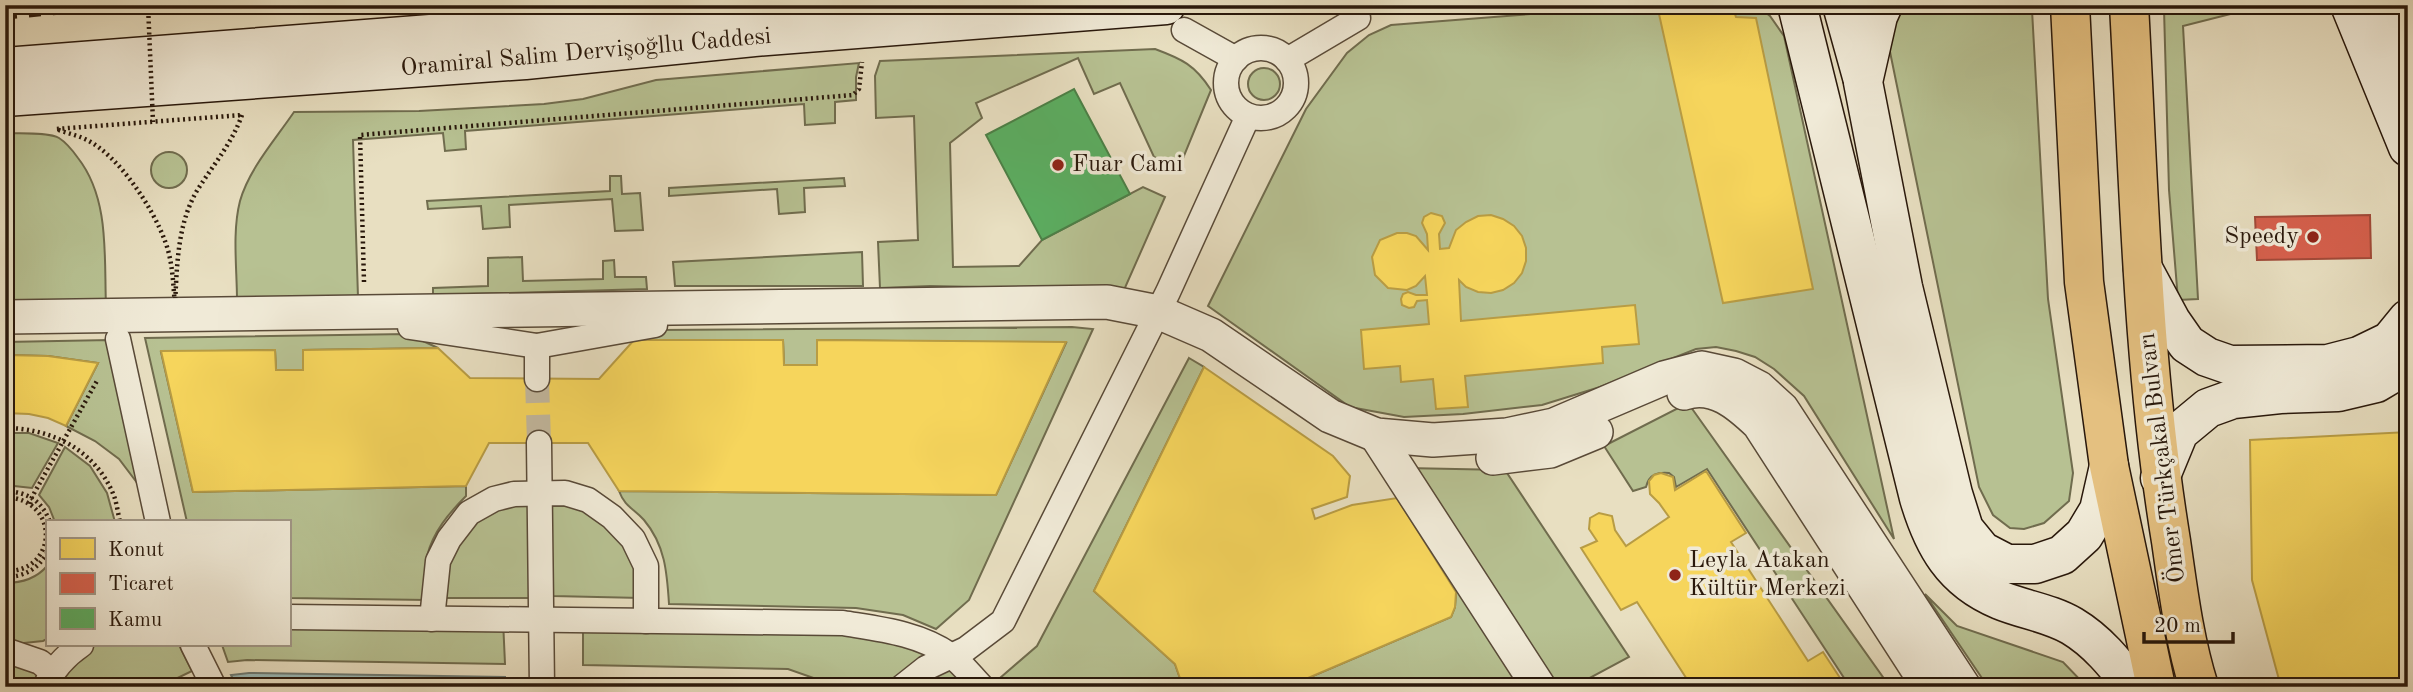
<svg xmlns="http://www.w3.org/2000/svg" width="2413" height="692" font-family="'Old Standard TT',serif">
<rect width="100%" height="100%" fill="#e8dfc1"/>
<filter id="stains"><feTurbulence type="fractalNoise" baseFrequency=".00286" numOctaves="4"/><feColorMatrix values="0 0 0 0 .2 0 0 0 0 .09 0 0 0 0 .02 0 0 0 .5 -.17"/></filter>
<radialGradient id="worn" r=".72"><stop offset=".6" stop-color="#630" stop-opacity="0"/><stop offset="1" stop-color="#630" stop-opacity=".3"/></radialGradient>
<g fill="#b7c192" stroke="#706c4e" stroke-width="2">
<polygon points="1647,5 1756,5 1770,16 1784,36 1894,539 1804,396 1774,369 1755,357 1736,351 1716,347 1696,349 1600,387 1542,405 1463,414 1404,417 1350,407 1208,306 1306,109 1347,53 1369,35 1391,25"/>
<polygon points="1912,5 1991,5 2032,10 2048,299 2073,473 2069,501 2044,523 2024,529 2010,528 1993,515 1979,487 1888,42 1900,13"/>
<polygon points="2185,5 2266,5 2183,26 2198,299 2178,300 2169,190 2164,9"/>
<path d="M1155,49C1182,59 1195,65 1211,90L1179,168L1154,157L1120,83L1094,94L1078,58L976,103L982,118L950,143L953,267L1019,266L1042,240L1143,187L1165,197L1124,290L930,286L880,288L878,242L918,240L914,116L876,118L875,76L880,61Z"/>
<path d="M859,63L856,77V100L835,102V123L805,125L804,104L465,131L466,149L445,151L443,133L353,140L358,297L237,300C237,269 232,232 240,201C249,169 275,140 294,112L419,111L544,104L583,99L656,80Z"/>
<circle cx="1264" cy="84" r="16"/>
<path d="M5,133C19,134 49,132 59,138C67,143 73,151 78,158C110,199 104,257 106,306L5,308Z"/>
<circle cx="169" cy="170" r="18"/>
<polygon points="610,176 621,176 622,194 640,193 643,230 615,231 612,199 509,205 510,227 483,229 481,206 428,209 427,201 610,191"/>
<polygon points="844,178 845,186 804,188 805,212 779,214 777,189 669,196 669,188"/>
<polygon points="862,252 863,286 675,286 673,262"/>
<polygon points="522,257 523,281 603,279 603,261 614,260 615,277 646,277 647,289 433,295 433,288 488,286 488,258"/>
<path d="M1072,327L1093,329L969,600L936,629L903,615L856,608L669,604C667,572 665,545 644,520C633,508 625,507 619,491L996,495L1066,343L818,340L817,365H784L783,340H634L658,330Z"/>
<path d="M408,334L438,348L303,350V370H276L275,350L161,352L193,492L466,486V496C449,513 433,532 427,556C424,569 427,586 427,600L289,598V522H187L145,338Z"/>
<polygon points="110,340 144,492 119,459 95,441 66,426 98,363 48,356 5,355 5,342"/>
<polygon points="1189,358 1204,367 1094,591 1175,664 1183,687 1011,687 1000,678 1037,646"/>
<path d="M1688,403L1890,687H1850L1707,469L1676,487L1674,477L1669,473C1658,472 1649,474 1646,487L1633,491L1604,446Z"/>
<polygon points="5,433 29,433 58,443 32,488 5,485"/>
<polygon points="65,447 90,466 107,493 115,522 55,522 49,507 39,495"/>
<polygon points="1406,468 1505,470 1629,657 1573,687 1556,687"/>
<polygon points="1397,498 1523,687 1287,687 1451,617 1455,607 1456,592"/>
<polygon points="533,504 535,598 441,598 455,541 486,514 508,507"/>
<polygon points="551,506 573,506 596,517 632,548 641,598 553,596"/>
<path d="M47,566V639L43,641L5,645V583C22,583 36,579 47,566Z"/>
<polygon points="1925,594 1957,626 2063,662 2087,687 1988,687"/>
<polygon points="289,617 503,620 505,664 247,660 228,662 222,645 289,645"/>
<polygon points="583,621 843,623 944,660 970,687 839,687 788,669 583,665"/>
<polygon points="93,645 179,645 192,671 159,687 53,687"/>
<polygon points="5,655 43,675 38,687 5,687"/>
</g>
<g fill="#99bbba" stroke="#6c7a74" stroke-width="2">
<polygon points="249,673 505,677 505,687 237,687 231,675"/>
<polygon points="582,678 751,681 784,683 800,687 583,687"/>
</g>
<g fill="#f6d55c" stroke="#b89c44" stroke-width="2">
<polygon points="1657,5 1732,5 1736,17 1756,18 1813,289 1723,303"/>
<polygon points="1431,213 1442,216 1445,223 1439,234 1440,249 1449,248 1456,230 1466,222 1478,216 1491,215 1503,219 1514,226 1522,236 1526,248 1526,261 1522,273 1514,283 1503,290 1491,293 1478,292 1466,287 1459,280 1461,321 1635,305 1639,344 1602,347 1603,363 1465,376 1468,407 1436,409 1433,379 1401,382 1400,366 1364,369 1361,330 1429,324 1427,300 1417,301 1414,307 1409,308 1402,305 1401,299 1403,294 1408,292 1416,295 1427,295 1425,276 1416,286 1407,290 1388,288 1375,275 1372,257 1380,240 1397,233 1407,233 1416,236 1428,250 1427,234 1422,223 1424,217"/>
<polygon points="634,340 783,340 784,365 817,365 817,340 1066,342 996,495 619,491 588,443 489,443 466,486 193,492 161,351 275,350 276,370 303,370 303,350 438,348 470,378 599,379"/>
<polygon points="5,355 48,356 98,363 66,426 48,418 29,414 5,413"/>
<polygon points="1204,367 1333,456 1350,476 1347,497 1312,509 1315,519 1352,505 1397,498 1456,592 1455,607 1451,617 1287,687 1183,687 1175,664 1094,591"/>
<polygon points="2408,432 2408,687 2281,687 2252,580 2250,440"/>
<polygon points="1706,471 1746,533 1731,542 1808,661 1823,652 1846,687 1692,687 1637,602 1621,610 1581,548 1597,541 1589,529 1590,518 1599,513 1612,516 1615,530 1626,546 1669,517 1659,503 1650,494 1649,481 1654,475 1661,473 1673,477 1675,490"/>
</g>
<polygon fill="#d6604d" stroke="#a24a39" stroke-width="2" points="2370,215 2371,258 2257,260 2255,217"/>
<polygon fill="#5aae61" stroke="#4b8147" stroke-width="2" points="1074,89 1130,194 1042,240 986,135"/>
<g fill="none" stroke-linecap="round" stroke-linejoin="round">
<g stroke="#616a62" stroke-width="2">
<polyline points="243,687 244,681 250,680 495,684 498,687"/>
<polyline points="590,687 673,687"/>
</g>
<polyline stroke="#c2b79d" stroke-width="24" stroke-dasharray="24 12" stroke-linecap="butt" points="537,379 539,443"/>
<defs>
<g id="pedestrian">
<polyline points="1184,30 1236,59"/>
<circle cx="1261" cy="83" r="35"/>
<polyline points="1287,60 1358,18"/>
<polyline points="410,327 537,346 655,325"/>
<polyline points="118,339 158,522"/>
<polyline points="537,346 537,379"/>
<polyline points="539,443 542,687"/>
<path d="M289,617L843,623C879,629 919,633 950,655C962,663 972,677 982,687"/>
<polyline points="432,619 438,561 449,539 469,513 494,499 514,494 565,493 588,500 612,517 633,539 646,566 646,621"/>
<polyline points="193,645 214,687"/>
<polyline points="5,650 40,662 52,672"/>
<path d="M45,687C53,669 65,656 81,645"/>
<polyline points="902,687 926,668 966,649 1003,621 1168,292 1248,116"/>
</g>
<g id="minor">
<polyline points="5,317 1107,302 1158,312 1211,335 1330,416 1376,435 1433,440 1507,435 1554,425 1664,378 1702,368 1734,375 1759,388 1782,409 1964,687"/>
<path d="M1684,393C1714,383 1738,404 1759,424L1929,687"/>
<polyline points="1376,435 1539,687"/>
<polyline points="1493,458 1550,451 1596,432"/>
</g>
<g id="secondary">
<path d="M1797,5L1919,498C1933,545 1952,580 2000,600C2024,610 2050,613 2072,626C2097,641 2115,663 2133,687"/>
<polyline points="1842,5 1862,77"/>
<polyline points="1883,5 1878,16 1863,82 1903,287 1953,494 1964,529 1982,551 2007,564 2035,564 2062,555 2084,535 2099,510 2109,466"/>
<polyline points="2350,5 2408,147"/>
<polyline points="2381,5 2408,73"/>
<polyline points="5,67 802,5"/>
<polyline points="5,97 525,60 754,37 1166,5"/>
<polyline points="2143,269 2171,321 2187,344 2207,357 2230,365 2328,364 2359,356 2390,341 2408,319"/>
<polyline points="2160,478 2179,432 2208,408 2233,399 2280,394 2338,392 2376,383 2408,364"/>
</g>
<g id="primary">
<polyline points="2070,5 2084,282 2109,466 2156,687"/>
<path d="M2129,5C2139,184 2142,364 2171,541C2178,589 2184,640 2199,687"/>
</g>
</defs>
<use href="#pedestrian" stroke="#594a38" stroke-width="27"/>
<use href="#minor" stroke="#594a38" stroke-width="36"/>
<use href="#secondary" stroke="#29180b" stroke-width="41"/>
<use href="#primary" stroke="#29180b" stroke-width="41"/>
<g stroke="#29180b" stroke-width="4.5" stroke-dasharray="2 3.5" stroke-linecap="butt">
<path d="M242,115C232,143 214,164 198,189C177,223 177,267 175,305C173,284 173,262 165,241C153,208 119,156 87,140C77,135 66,133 56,129Z"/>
<polyline points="364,282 360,135 853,95 859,89 862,62"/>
<path d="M5,428C51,428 96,450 114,496C117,504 118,514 120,522"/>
<path d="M5,491C28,492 42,501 50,522"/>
<path d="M5,497C61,499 58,573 5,571"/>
<polyline points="30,504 32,497 98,379"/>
<path d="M5,577C24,577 38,569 47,553"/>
</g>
<use href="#pedestrian" stroke="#f0ead7" stroke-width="24"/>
<use href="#minor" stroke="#f0ead7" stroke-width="33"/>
<use href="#secondary" stroke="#f0ead7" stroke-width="38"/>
<use href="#primary" stroke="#e4c080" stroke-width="38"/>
<polyline stroke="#29180b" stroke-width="5" stroke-dasharray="12 12" stroke-linecap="butt" points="5,17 143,5"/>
<polyline stroke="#29180b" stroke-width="4.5" stroke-dasharray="2 3.5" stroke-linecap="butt" points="148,5 153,122"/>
</g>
<g fill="#8f2418" stroke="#f0ead7" stroke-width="2.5">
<circle cx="1058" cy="165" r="7"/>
<circle cx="2313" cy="237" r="7"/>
<circle cx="1675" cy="575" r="7"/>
</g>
<g text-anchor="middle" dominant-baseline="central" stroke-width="7" stroke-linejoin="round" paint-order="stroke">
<g font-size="24" fill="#29180b" stroke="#f0ead7">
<text transform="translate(586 53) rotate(-5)">Oramiral Salim Dervişoğllu Caddesi</text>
<text transform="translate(2163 458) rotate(-97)">Ömer Türkçakal Bulvarı</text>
</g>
<g font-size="24" fill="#29180b" stroke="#f0ead7" text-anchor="start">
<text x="1072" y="165">Fuar Cami</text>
<text x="2299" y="237" text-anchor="end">Speedy</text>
<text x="1689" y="561">Leyla Atakan<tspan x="1689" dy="28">Kültür Merkezi</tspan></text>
</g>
</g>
<rect width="2413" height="692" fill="none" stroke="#e8dfc1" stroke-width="28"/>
<rect x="7" y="7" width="2399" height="678" fill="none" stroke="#29180b" stroke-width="3.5"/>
<rect x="14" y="14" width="2385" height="664" fill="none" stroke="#29180b" stroke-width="2"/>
<rect x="46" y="520" width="245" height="126" fill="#f0ead7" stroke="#a09685" stroke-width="2"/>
<rect x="60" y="538" width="35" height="21" fill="#f6d55c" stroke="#a09685" stroke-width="2"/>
<text x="108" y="556" font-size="21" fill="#29180b">Konut</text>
<rect x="60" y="573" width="35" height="21" fill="#d6604d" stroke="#a09685" stroke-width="2"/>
<text x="108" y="590" font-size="21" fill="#29180b">Ticaret</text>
<rect x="60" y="608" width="35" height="21" fill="#5aae61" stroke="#a09685" stroke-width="2"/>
<text x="108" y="626" font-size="21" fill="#29180b">Kamu</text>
<path d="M2144 632v10h89v-10" fill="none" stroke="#29180b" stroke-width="3.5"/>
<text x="2154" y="632" font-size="21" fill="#29180b" stroke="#f0ead7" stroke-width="5" paint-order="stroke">20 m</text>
<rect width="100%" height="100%" filter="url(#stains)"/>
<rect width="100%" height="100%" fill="url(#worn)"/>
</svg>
